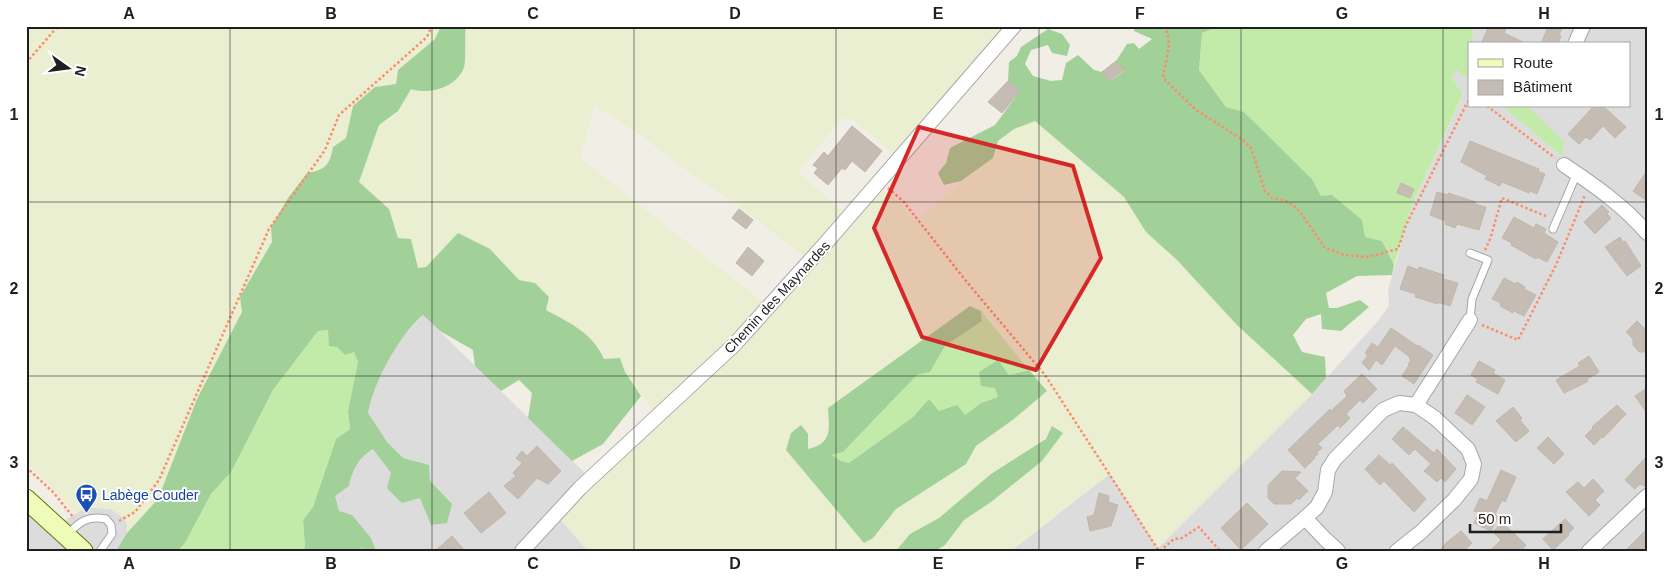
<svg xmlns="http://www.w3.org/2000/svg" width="1673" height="577" font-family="Helvetica,sans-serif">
<rect width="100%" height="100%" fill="#f0eee5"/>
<g fill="#dddcdc" fill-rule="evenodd">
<path d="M1471,26H1647V551H1011L1110,473L1158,548L1312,394L1378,321L1389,306L1388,290L1412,205L1463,95L1452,78ZM1469,44H1629V106H1469Z"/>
<polygon points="423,315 588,476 552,510 588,551 304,551 384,358"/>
<polygon points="26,489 51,515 58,519 66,520 86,507 110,509 124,517 127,525 127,533 116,551 26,551"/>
</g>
<g fill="#e9efd0" fill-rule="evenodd">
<polygon points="26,26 441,26 435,39 398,70 396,84 375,87 353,106 346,138 333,147 331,160 320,171 307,173 288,198 271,227 272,242 240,297 242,312 197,399 158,500 127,533 127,525 124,518 110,509 86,507 75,514 58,493 26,463"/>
<polygon points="466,26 1008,26 897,156 852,119 841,119 798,172 844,213 806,258 735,203 669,158 644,137 594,106 580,158 764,303 737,335 654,412 625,372 620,358 604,359 599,346 578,328 546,310 549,297 535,283 519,280 490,249 458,233 426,267 417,268 411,239 398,238 389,209 359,182 379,125 398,111 411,89 465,30"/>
<path d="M1035,121L1124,197L1146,232L1177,260L1237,325L1312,394L1158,548L1110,474L1011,551H935L945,545L964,520L991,502L1063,433L1053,426L1046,439L991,474L939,518L910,534L896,551H588L559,518L591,486L710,376L761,326L879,191L886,192L897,200L918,224L921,217L961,181L993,158L998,141L1014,129ZM970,306L981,311L1047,391L1014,419L976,446L966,464L896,509L873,538L865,543L786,450L801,425L808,434V449L820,445L829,433L934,333Z"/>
</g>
<g fill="#c2ebaa">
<polygon points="1214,26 1472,26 1473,44 1469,44 1469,80 1456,69 1452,78 1463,94 1412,205 1394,265 1382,241 1365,237 1321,196 1312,179 1244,112 1226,107 1199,70 1202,33 1212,29"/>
<polygon points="1502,106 1527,106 1564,141 1562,156"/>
<polygon points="981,311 1029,370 1009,375 998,360 995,388 998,397 981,403 965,415 939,411 929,399 913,417 849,463 841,461 830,455 843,452 917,375 930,372 945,346 982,321"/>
<polygon points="328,330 337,347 354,351 358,362 348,411 350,429 336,439 313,507 303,520 305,546 304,551 178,551 185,543 211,494 231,472 273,390 318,331"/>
</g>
<g fill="#a2d099">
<path d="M441,26H466C464,37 467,62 463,70C454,88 429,95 411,89L398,111L379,125L359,182L389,209L398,238L411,239L418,268L426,267L458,233L490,249L519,280L535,283L549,297L546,310C570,323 593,333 604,359L620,358L625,372L641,396L603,444L572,461L528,418L532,393L519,380L501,391L475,366L473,350L440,331L423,315C398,337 374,381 368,413L387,442L403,458L429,465L430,481L452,504L447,523L431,525L420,498L402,503L387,488L391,473L373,449C359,457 352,470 349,486L335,496L339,511L352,515L371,538L376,551H365L362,548L357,551H304L305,546L303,520L313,507L336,439L350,429L348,411L358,362L354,352L345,355L337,347L329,346L328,330L318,331L273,390L231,472L211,494L185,543L178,551H116L127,533L158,499L197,399L242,312L240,297L272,242L271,227L288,198L307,173C325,170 330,165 333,147L346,138L353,106L375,87L396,84L398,70L435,39Z"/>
<polygon points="1135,26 1214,26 1212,29 1202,33 1199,70 1226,107 1244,112 1312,179 1321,196 1332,195 1362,220 1365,237 1382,241 1394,265 1392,275 1357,276 1326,293 1329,308 1337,308 1360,300 1369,307 1341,331 1322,329 1321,314 1306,319 1293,335 1302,352 1325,357 1326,378 1312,394 1237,325 1177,260 1146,232 1124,197 1035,121 1014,129 998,141 993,158 961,181 944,185 938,173 946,163 950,148 995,125 1020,91 1008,81 1009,62 1017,56 1021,47 1048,29 1062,34 1070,45 1067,56 1052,53 1048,45 1031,50 1025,64 1033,76 1051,81 1062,80 1066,63 1078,55 1094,70 1102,72 1110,81 1124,71 1116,61 1127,44 1134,43 1139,49 1152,39 1134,31"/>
<path d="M970,306L981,311L982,321L945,346L930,372L917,375L843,452L831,455L841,461L849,463L913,417L929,399L939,411L957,405L965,415L981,403L998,397L995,388L981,386L979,372L998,360L1009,375L1029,370L1047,391L1014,419L976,446L966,464L896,509L873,538L864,543L786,450L791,433L801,425L808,434V449C833,443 829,429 828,408Z"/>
<polygon points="1052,426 1063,433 1042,461 991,502 964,520 945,545 935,551 896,551 910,534 939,518 991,474 1046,439"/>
</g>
<g fill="#c5bdb4" stroke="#c2b6a7">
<polygon points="1489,26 1507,26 1504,33 1527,44 1481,44"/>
<polygon points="1548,26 1563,26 1559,35 1561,36 1558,44 1541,44"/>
<polygon points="1116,61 1124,70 1109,81 1102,72"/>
<polygon points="1008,81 1020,91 1002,113 988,102"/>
<polygon points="1594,106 1603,106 1626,127 1615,138 1603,126 1590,140 1586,137 1579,144 1568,134"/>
<polygon points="852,126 882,151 865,172 852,161 845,170 842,168 828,185 814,173 818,168 813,165 824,152 828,156"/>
<polygon points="1470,141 1539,169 1538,171 1545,174 1537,194 1530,191 1529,193 1502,182 1500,186 1485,179 1487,176 1461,162"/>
<polygon points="1647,171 1647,201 1633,191"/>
<polygon points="1401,183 1414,189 1410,198 1397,193"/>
<polygon points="1437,192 1448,195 1448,193 1476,202 1475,204 1486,207 1479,230 1457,224 1455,228 1445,224 1446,221 1430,215"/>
<polygon points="1602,205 1609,212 1607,214 1611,218 1595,234 1584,222"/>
<polygon points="739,209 753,220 746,229 732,218"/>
<polygon points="1514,217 1534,228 1536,224 1546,229 1544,233 1558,242 1547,262 1537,257 1536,259 1511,245 1512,243 1502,238"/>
<polygon points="1620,237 1623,242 1625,241 1641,266 1627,276 1605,247"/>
<polygon points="748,247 764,261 752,276 736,263"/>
<polygon points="1408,266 1418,270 1419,267 1444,275 1443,279 1458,283 1450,306 1438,302 1438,304 1415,297 1416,294 1400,289"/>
<polygon points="1504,278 1516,284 1517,282 1525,287 1524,289 1536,295 1524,316 1514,311 1513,313 1500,306 1501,303 1492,299"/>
<polygon points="1637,321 1647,331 1647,352 1639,352 1633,345 1633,339 1626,332"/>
<polygon points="1391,328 1417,346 1418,345 1433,355 1414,384 1402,376 1409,365 1408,364 1411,360 1409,358 1410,357 1395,346 1382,365 1376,360 1369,370 1362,363 1368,355 1365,353 1372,343 1378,347"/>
<polygon points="1589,356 1599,372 1587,379 1588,381 1583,384 1564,393 1556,380 1580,366 1578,363"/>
<polygon points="1479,361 1495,370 1493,373 1505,380 1498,394 1476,382 1478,379 1471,375"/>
<polygon points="1362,374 1377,389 1363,403 1360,400 1346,414 1350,418 1340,428 1338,425 1318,444 1322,448 1317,452 1318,454 1314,457 1315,458 1305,468 1288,450 1330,409 1331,411 1347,396 1344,391"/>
<polygon points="1647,388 1647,413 1635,396"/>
<polygon points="1467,395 1485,407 1472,425 1455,413"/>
<polygon points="1617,405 1626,414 1603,438 1602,437 1594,445 1585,436 1593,428 1592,427"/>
<polygon points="1513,407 1522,418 1520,420 1529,431 1516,442 1496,421"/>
<polygon points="1403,427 1434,453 1437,449 1456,469 1445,482 1441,478 1437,482 1424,471 1431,464 1415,449 1409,455 1392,439"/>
<polygon points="1548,437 1564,454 1554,464 1537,448"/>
<polygon points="537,446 561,471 548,484 537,478 518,499 504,486 516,476 513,473 522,463 516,458 522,451 527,456"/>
<polygon points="1379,455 1390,465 1392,463 1426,499 1414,512 1384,481 1380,485 1365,469"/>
<polygon points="1647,456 1647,487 1640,484 1635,489 1625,480"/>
<polygon points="1501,470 1516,477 1505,502 1502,500 1495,514 1498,517 1491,531 1474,523 1479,513 1474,511 1480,498 1487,501"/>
<polygon points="1282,471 1301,472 1295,478 1308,491 1299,500 1297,498 1291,504 1274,504 1268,498 1268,485"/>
<polygon points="1593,479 1604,491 1595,500 1600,505 1589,516 1566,492 1578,482 1584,488"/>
<polygon points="489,492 506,513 481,533 464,513"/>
<polygon points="1099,493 1109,496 1108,502 1118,505 1111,526 1090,531 1087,517 1094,515"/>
<polygon points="1247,503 1268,524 1241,550 1221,528"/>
<polygon points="1565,519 1574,528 1568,534 1569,535 1553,550 1543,539"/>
<polygon points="1502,522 1526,545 1521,551 1490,551 1501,540 1493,532"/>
<polygon points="1647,529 1647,551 1625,551"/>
<polygon points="1461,531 1472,543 1464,551 1440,551 1446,543"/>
<polygon points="452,536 465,551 435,551"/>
</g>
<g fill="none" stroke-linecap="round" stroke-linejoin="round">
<defs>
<g id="lane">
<polyline points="1553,229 1577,173"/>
<polyline points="1470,253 1488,260 1472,299 1470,320"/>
<path d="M67,535C79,522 88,515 106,519L111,525L112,534L100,551"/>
</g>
<g id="street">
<polyline points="1575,44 1583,26"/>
<path d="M1564,165C1594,185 1623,205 1647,233"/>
<polyline points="1416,405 1470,320"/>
<polyline points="522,551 580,488 734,345 825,244 1014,26"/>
<polyline points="1266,551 1305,518"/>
<polyline points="1338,551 1325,539 1305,518 1317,507 1325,492 1328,470 1335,459 1383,410 1399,403 1416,405 1435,418 1468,449 1474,464 1471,479 1454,500 1421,532 1397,551"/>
<polyline points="1589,551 1647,496"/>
</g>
<polyline id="secondary" points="26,499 83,551"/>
</defs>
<use href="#lane" stroke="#a6a6a6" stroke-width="9"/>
<use href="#street" stroke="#a6a6a6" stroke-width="16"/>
<use href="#secondary" stroke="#5d7903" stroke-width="21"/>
<g stroke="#fc8c6a" stroke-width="2.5" stroke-dasharray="2.5 2.5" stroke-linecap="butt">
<path d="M1164,26C1174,42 1165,61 1163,78L1196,110L1243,140L1251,148L1265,191L1272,198L1283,200L1292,204L1300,212L1325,248L1345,255L1367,257L1398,249L1406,225L1467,103L1469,101"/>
<polyline points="26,63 58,26"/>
<polyline points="1487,106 1555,158"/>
<polyline points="888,188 903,201 966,281 1045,375 1159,551"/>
<polyline points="1485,250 1490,239 1502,198 1548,217"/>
<polyline points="1482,325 1518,340 1556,265 1585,195"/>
<polyline points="26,467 53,492 74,518"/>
<polyline points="119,521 135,512 159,480 269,229 325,150 339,115 427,37 432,26"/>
<polyline points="1160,551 1174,539 1182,538 1199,527 1220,551"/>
</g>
<use href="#lane" stroke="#fff" stroke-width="7"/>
<use href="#street" stroke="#fff" stroke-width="14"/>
<use href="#secondary" stroke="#effbb9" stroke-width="19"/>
</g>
<path fill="#d62828" fill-opacity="0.2" stroke="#d62828" stroke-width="4" stroke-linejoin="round" d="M919,127L1073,166L1101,258L1036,370L922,337L874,228Z"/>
<path fill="none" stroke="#1f1f1f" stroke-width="1" stroke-opacity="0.55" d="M230,26V551M432,26V551M634,26V551M836,26V551M1039,26V551M1241,26V551M1443,26V551M26,202H1647M26,376H1647"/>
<defs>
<symbol id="bus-pin" viewBox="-11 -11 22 30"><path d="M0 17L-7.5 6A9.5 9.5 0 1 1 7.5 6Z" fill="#1a4fb4" stroke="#fff"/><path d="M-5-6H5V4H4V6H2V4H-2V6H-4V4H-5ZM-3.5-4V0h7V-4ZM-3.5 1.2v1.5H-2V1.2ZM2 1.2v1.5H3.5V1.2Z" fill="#fff"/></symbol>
</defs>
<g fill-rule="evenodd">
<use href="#bus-pin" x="74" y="482" width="25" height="34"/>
</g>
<g text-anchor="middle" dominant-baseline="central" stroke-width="4" stroke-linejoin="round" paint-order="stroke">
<g font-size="14" fill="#1f1f1f" stroke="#fff">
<text transform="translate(777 297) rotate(-47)">Chemin des Maynardes</text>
</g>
<g font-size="14" fill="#164399" stroke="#fff" text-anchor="start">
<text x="102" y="495">Labège Couder</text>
</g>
</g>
<rect width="1673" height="577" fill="none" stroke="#ffffff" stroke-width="55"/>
<rect x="1468" y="42" width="162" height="65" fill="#ffffff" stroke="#a5a5a5"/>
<rect x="1478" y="59" width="25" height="8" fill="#effbb9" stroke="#a5a5a5"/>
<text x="1513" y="68" font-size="15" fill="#1f1f1f">Route</text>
<rect x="1478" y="80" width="25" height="15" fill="#c5bdb4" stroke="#a5a5a5"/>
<text x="1513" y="92" font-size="15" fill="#1f1f1f">Bâtiment</text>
<g transform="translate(68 68) rotate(104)" stroke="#ffffff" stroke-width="4" paint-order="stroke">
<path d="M0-4L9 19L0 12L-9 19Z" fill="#1f1f1f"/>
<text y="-8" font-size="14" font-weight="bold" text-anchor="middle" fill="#1f1f1f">N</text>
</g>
<path d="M1470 524v8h91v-8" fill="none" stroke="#1f1f1f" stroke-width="2.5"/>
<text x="1478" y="524" font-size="15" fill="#1f1f1f" stroke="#ffffff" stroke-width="4" paint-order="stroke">50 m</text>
<rect x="28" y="28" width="1618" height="522" fill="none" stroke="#1f1f1f" stroke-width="2"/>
<g font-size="16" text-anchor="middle" font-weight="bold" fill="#1f1f1f">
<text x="129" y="19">A</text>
<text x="331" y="19">B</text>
<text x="533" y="19">C</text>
<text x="735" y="19">D</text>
<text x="938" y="19">E</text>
<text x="1140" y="19">F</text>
<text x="1342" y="19">G</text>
<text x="1544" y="19">H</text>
<text x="14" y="120">1</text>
<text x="1659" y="120">1</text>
<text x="14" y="294">2</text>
<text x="1659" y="294">2</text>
<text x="14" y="468">3</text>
<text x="1659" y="468">3</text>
<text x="129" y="569">A</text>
<text x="331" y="569">B</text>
<text x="533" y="569">C</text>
<text x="735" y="569">D</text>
<text x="938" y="569">E</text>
<text x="1140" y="569">F</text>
<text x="1342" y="569">G</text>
<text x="1544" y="569">H</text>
</g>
</svg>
